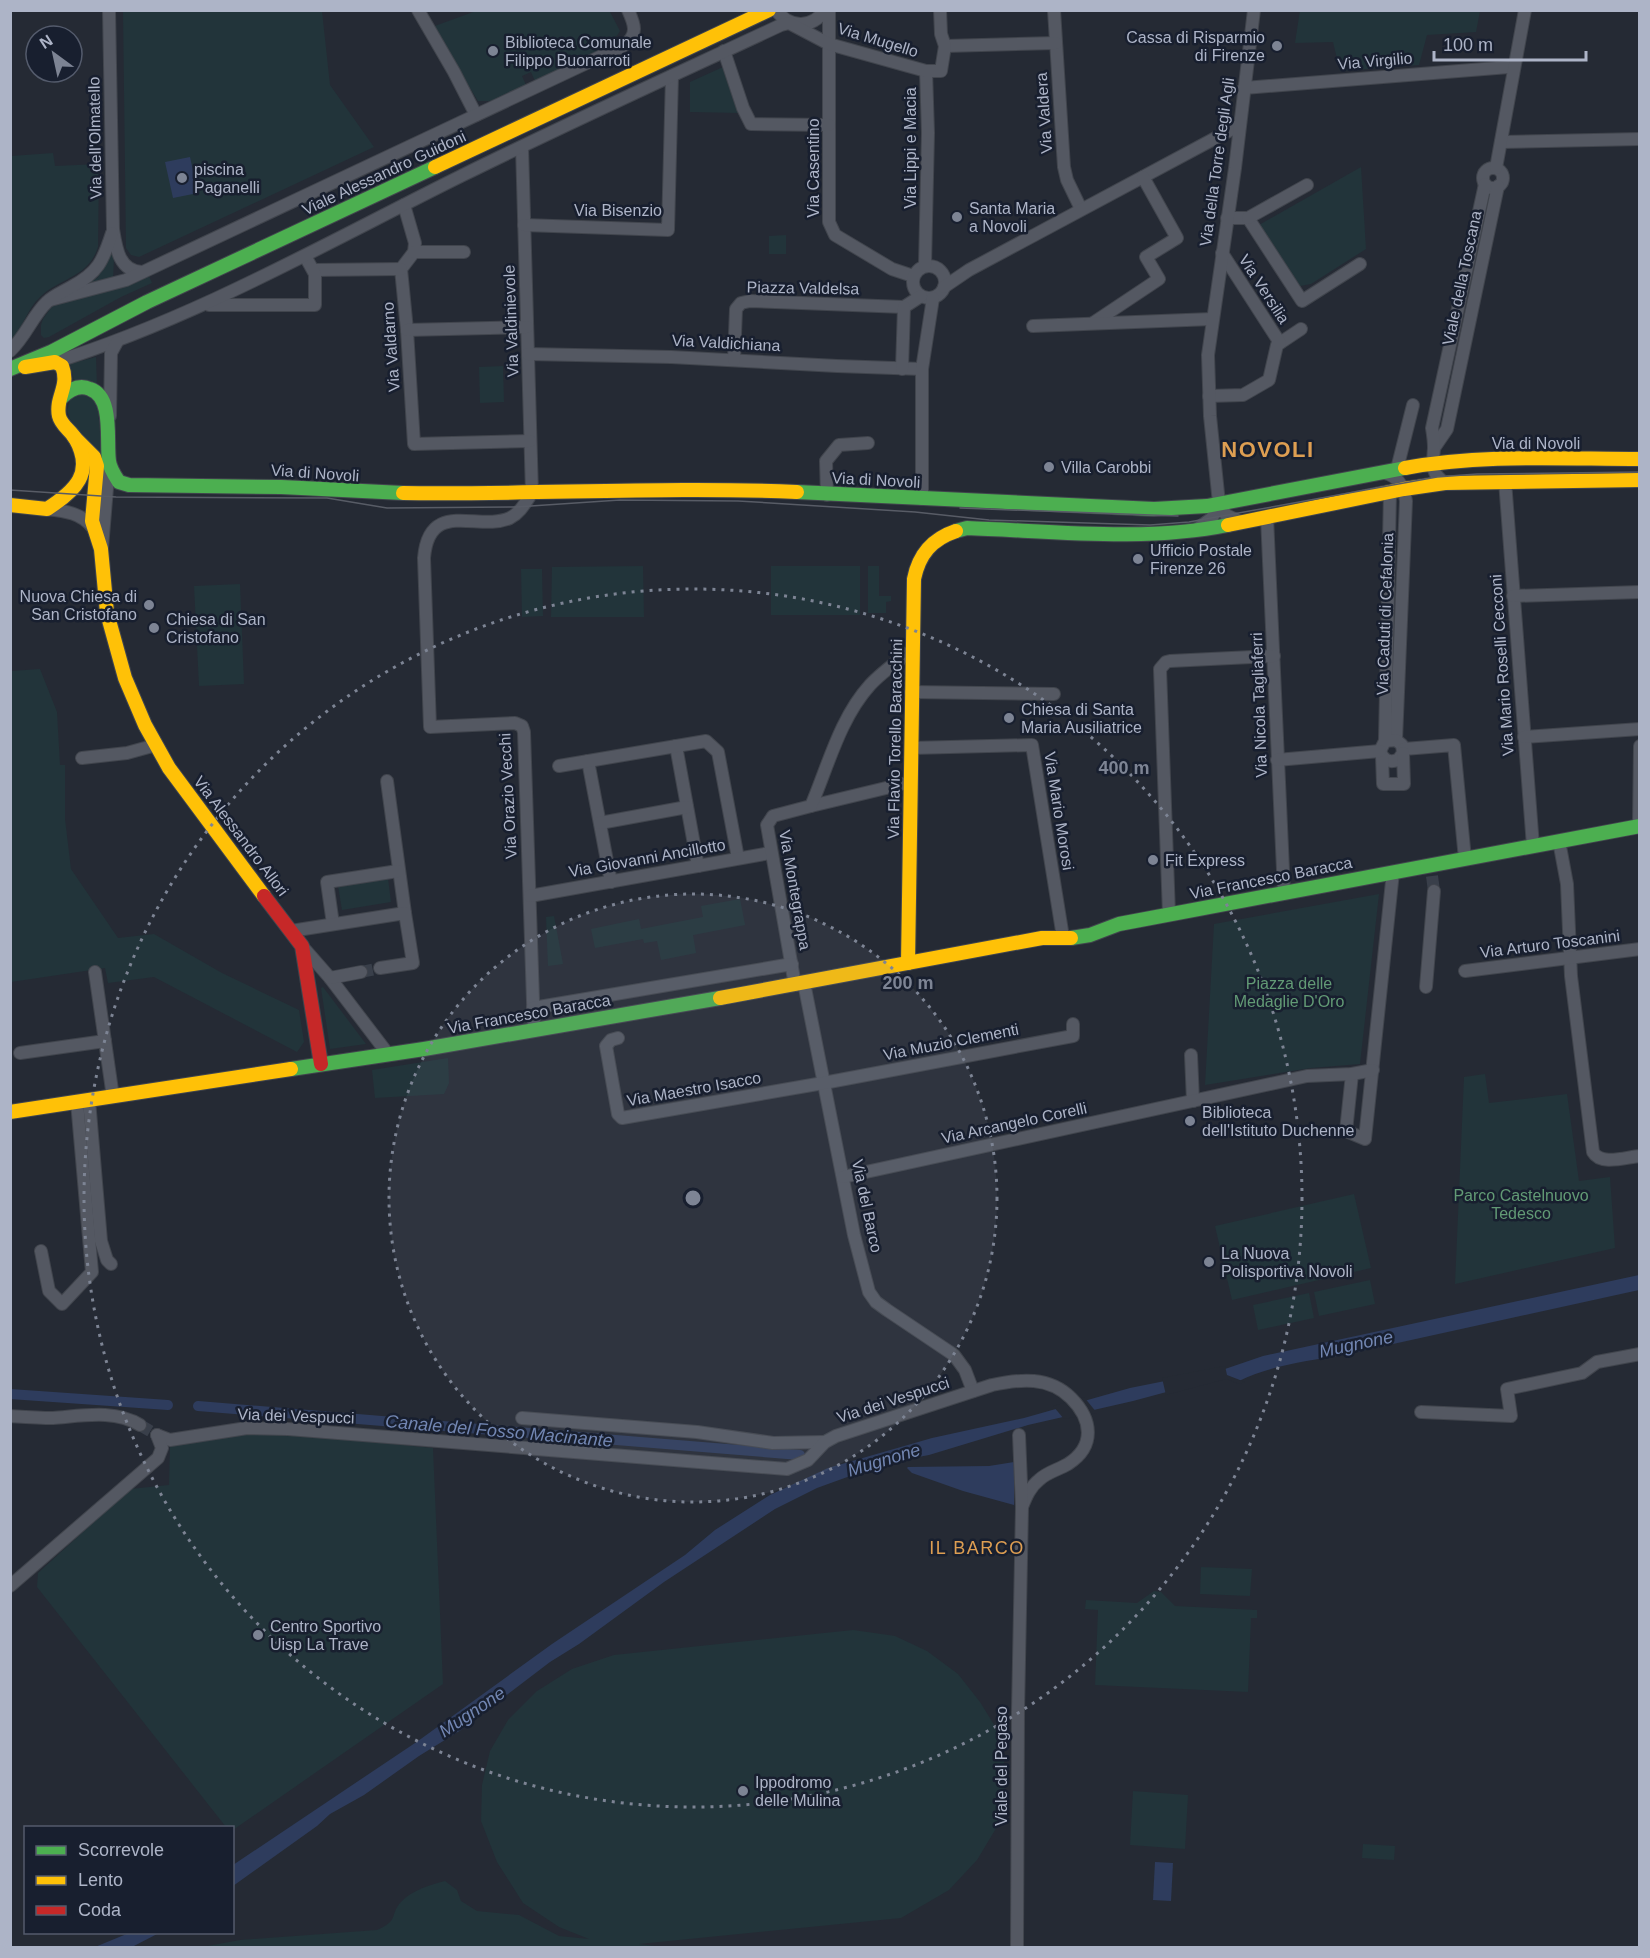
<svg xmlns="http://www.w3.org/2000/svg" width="1650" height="1958" font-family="Arial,sans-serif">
<rect width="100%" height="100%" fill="#252a34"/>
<g fill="#22343a">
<path d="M534,10L541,12L544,10H609L620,31C610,51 557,70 535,81L531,72L522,76L526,85L492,101H478L432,27L476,11Z"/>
<polygon points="1300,10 1480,10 1480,11 1476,32 1427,35 1419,65 1340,71 1333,42 1295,43"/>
<polygon points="123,11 322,11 330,85 374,147 139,257 131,255 126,248"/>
<polygon points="723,67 740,113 690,112 690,82"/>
<path d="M53,153L55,166L99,164L98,247C88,278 61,277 40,297C27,309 23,328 11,340V156Z"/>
<polygon points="1361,167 1366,249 1311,284 1300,286 1259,225"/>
<polygon points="786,235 786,254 769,254 769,236"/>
<polygon points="110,255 114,255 113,281 86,285 98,277"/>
<polygon points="148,274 152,283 121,297 49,337 44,338 41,335 41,325 43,319 53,305"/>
<polygon points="96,357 97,387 74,381 70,364"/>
<polygon points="503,366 504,402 480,403 479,367"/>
<polygon points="76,393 97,397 102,456 99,458 70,419 67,411 71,396"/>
<polygon points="643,566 644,617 551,617 552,567"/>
<rect x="771" y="566" width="89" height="49"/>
<polygon points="868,566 879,566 879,596 891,596 891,601 886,602 886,613 868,613"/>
<polygon points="521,569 542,569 543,616 522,617"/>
<polygon points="240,584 244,684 199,686 194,586"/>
<polygon points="40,669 57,712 60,765 65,765 65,819 71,869 118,938 154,934 222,973 299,1010 304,1042 297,1052 154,977 108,983 105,968 11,982 11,671"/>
<polygon points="388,878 391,902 342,910 338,886"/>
<polygon points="1379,894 1360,1064 1311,1068 1205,1085 1214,924"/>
<polygon points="740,899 745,925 693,935 696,953 661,960 657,941 644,943 643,939 595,948 591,929 639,919 641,929 703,917 701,906"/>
<polygon points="554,916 563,964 548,966 546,917"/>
<polygon points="323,987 366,1044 330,1049 321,988"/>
<polygon points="448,1058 449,1083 444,1094 375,1098 372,1070"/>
<polygon points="1485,1074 1489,1103 1567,1094 1579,1181 1610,1177 1615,1248 1455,1284 1464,1077"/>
<polygon points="1354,1194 1371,1268 1232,1300 1215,1226"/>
<polygon points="1370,1280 1375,1304 1319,1316 1314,1292"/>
<polygon points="1309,1293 1314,1318 1258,1330 1253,1305"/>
<polygon points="243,1434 292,1434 433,1448 443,1684 233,1830 232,1828 226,1827 37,1587 38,1573 130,1489 169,1485 170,1446"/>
<polygon points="1201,1567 1252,1569 1250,1596 1200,1594"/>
<polygon points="1154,1591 1161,1592 1175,1606 1257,1610 1257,1618 1251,1618 1248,1692 1095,1685 1098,1610 1085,1609 1086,1600 1137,1603"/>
<path d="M853,1630L895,1636L927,1651L958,1674L980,1702L996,1728L1005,1766L1004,1798L998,1825L977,1860L949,1890L901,1918L639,1944L671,1948L202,1947L240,1940L377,1930C400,1920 389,1915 401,1902C412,1890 430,1885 445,1881L457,1890L461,1901L477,1911L519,1915L559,1936L589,1939L559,1927L523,1903L497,1862L481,1821L482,1785L490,1751L508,1720L537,1691L572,1669L614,1655Z"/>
<polygon points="1133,1791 1188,1795 1185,1849 1130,1845"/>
<polygon points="1363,1844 1395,1846 1394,1860 1362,1858"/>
</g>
<g fill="#2e3c5d">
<polygon points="190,157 198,193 173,198 165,162"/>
<path d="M1639,1275V1290L1343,1355C1308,1361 1272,1365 1239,1381L1226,1376L1133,1401L1028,1425L929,1455L886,1463L817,1488L775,1509L664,1582L579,1644L550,1662L461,1730L419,1756L364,1795L330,1814L317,1826L233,1886V1865L418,1741L552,1644L685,1555L715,1530L770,1495L828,1468L932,1438L1024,1418L1130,1388L1225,1369L1263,1356Z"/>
<polygon points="1014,1462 1014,1505 963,1491 912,1473 907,1468 908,1467 989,1466"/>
<polygon points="1155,1862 1173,1863 1171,1901 1153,1900"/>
<polygon points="129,1933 159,1933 132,1947 95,1947"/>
</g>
<g fill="#252a34">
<polygon points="1225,1366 1227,1375 1245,1382 1239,1384 1226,1379 1166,1395 1162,1378"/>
<polygon points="1084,1397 1097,1413 1064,1419 1053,1406"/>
</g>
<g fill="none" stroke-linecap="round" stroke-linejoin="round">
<g stroke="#2e3c5d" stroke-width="10">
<polyline points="10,1394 168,1405"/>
<polyline points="198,1406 800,1455"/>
</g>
<g stroke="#393f4a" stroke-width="12" stroke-dasharray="12 6" stroke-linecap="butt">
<polyline points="1432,876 1434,891"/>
<polyline points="361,972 380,968"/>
<polyline points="140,1425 157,1435"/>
</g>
<defs>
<g id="street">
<path d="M109,10L113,229C116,248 119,271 142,272"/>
<polyline points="418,10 454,72 476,115"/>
<path d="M776,10C789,28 812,29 825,10"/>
<polyline points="829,10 829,222 835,235 892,269 913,276"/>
<polyline points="1054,10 1064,167 1067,180 1081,209"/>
<polyline points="945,46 1056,43"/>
<polyline points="724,51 743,108 751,124 829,125"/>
<polyline points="1244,88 1509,67"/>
<polyline points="1501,142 1640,139"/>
<path d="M522,147L532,493C525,503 520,513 510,518C478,532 429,498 424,558L430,727L515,723L522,726L524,732L534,1030"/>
<circle cx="1493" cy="178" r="10"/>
<polyline points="1496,168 1525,10"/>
<polyline points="404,205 415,243 414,252 401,269 407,330 414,444 530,441"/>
<polyline points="1227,218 1248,218 1302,301 1360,264"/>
<polyline points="1248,218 1307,185"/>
<polyline points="524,225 668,230 672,76"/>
<polyline points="414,252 464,252"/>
<circle cx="929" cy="282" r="16"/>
<polyline points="925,266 928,133 926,71"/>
<polyline points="314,270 401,269"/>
<polyline points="944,287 969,270 1238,126"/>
<path d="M50,300L126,280L625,45C638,34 635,25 628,10"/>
<polyline points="209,305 315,305 315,274 305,256"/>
<polyline points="1093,323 1159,279 1146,257 1177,238 1143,177"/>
<polyline points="1033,326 1212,319"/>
<polyline points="407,330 527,327"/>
<polyline points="1280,343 1301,329"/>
<path d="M10,351C26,336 33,315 47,302C54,295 63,292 71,287C98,273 103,261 112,233"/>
<polyline points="528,354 671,357 837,366 922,369"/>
<polyline points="734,360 736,309 741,303 750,301 904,307 921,296"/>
<path d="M52,363C196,318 326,243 461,176C566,124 674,75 781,25L789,23L829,44L926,71H941L945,46L941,34L940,10"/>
<polyline points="902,369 904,307"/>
<polyline points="1209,396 1243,395 1269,380 1277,345 1280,343 1222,253"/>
<polyline points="110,416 111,353 117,342"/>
<polyline points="1434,448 1447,429 1498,186"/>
<polyline points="1397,469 1413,405"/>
<path d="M1384,473C1399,476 1404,487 1406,501L1396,740"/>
<polyline points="1505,481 1533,846"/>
<path d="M1445,483C1430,473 1433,464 1434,448C1434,441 1433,434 1432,428L1485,184"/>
<polyline points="827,495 826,461 839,445 868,443"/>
<polyline points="922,499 922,369 933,298"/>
<path d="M47,509C65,511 82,513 93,528"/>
<polyline points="1267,517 1284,892"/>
<polyline points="1241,522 1226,515 1219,503 1210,416 1208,355 1235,168 1254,10"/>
<polyline points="1197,529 1212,518 1219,503"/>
<polyline points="102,548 109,464"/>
<polyline points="1513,596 1640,592"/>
<polyline points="911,692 1054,694"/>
<polyline points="1524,737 1640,729"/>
<path d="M1385,741L1396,740L1402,745L1403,753L1398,760C1389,763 1383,760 1380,751L1385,741L1390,492"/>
<polyline points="676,746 698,866"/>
<polyline points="911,748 1032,745 1062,931"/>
<polyline points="1404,749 1454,745 1465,859"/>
<polyline points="1382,756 1383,784 1404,784 1403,753"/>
<polyline points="82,758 127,753 156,745"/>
<polyline points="1277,760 1380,751"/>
<polyline points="588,761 611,882"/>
<polyline points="559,766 706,741 718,752 738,858"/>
<polyline points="387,781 405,913"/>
<polyline points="811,806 911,782"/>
<polyline points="600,823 687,807"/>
<polyline points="1639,826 1640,746"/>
<path d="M1559,841L1567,884L1571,976L1593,1152C1601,1166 1626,1157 1640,1156"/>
<polyline points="530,896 770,853"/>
<polyline points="1169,914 1160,669 1166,662 1170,661 1274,656"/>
<polyline points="333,924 327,882 398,871"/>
<polyline points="291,931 405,913 413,963 380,968"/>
<polyline points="302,946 330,978 388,1054"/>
<polyline points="1465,971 1640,949"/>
<polyline points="95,972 113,1097"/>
<polyline points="330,978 361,972"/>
<polyline points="804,983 854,1235 869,1292 876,1302 887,1310 954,1355 965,1370 973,1391"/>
<path d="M795,985L767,825L773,816L811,806C828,766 840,718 870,685C882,672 898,661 912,650"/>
<polyline points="1426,987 1434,891"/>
<polyline points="533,1008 792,964"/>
<polyline points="618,1038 611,1040 606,1046 618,1114 622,1118 829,1082 1073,1036 1073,1024"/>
<polyline points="20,1053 105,1041"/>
<polyline points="1191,1055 1193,1101"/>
<polyline points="1352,1074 1346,1131 1365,1139 1393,872"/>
<polyline points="89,1100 101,1241 107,1260 111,1264"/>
<polyline points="843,1177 1307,1076 1352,1074 1373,1070"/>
<polyline points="41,1251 49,1291 62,1304 92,1272 77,1102"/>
<polyline points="1421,1412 1511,1416 1507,1389 1582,1373 1597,1362 1640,1354"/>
<path d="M10,1416C25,1417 39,1418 53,1418C81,1416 115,1409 140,1425"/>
<polyline points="522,1418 697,1432 773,1443 825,1442"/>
<path d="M157,1435L170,1440L247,1428L288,1429L787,1469L808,1460L825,1442L836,1436L992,1385C1020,1379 1049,1376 1071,1398C1092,1419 1096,1446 1068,1464C1058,1470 1047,1472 1039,1480C1030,1487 1026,1497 1022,1507"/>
<polyline points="10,1586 158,1458 162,1448 157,1435"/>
<polyline points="1017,1948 1018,1712 1022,1507 1019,1435"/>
</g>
<g id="fast">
<polyline points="10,369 51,352 147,302 435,167"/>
<path d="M61,398C69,390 79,384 90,389C114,397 106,441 109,461C110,469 115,476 119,482L129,485L281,487L403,493"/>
<polyline points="797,492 1154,509 1207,506 1405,468"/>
<path d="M956,531L967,528C1052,531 1145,542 1228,525"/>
<polyline points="1071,938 1090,935 1119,924 1640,826"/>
<polyline points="291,1069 424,1049 720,998"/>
</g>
<g id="slow">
<polyline points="435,167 769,10"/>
<polyline points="74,437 94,457 97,466 92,521 101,549 107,613 125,678 145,725 169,768 264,896"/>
<path d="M1405,468C1482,454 1562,459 1640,459"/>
<path d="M403,493C534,495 666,486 797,492"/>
<path d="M10,505L47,509C75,491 95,473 75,438C70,430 61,425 59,416C55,397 70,387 62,366L55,362L25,367"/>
<polyline points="1228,525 1404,489 1445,483 1640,480"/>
<path d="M908,963L914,579C919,554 932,539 956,531"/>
<polyline points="720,998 1042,938 1071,938"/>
<polyline points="10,1112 291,1069"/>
</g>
<polyline id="jam" points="264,896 302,946 321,1064"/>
</defs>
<use href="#street" stroke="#41454d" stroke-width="14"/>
<use href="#fast" stroke="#41454d" stroke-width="16"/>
<use href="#slow" stroke="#41454d" stroke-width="16"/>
<use href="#jam" stroke="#41454d" stroke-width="16"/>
<use href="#street" stroke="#545862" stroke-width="12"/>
<use href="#fast" stroke="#4caf50" stroke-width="14"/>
<use href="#slow" stroke="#ffc107" stroke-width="14"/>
<use href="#jam" stroke="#c62828" stroke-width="14"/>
<g stroke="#585c66" stroke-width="1.5">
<polyline points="10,490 116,497 327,498 387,508 516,507 620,500 738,501 915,512 989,520 1150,525 1189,522 1437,477 1477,474 1640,472"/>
<polyline points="960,508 1178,516"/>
</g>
</g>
<circle cx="693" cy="1198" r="304" fill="#7d8494" fill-opacity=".12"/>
<g fill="none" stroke="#7d8494" stroke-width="3" stroke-dasharray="3 6">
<circle cx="693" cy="1198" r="304"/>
<circle cx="693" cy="1198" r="609"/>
</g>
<g fill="#7d8494" stroke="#181f2f" stroke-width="2">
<circle cx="1277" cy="46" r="6"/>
<circle cx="493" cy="51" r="6"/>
<circle cx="182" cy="178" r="6"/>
<circle cx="957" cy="217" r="6"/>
<circle cx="1049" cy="467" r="6"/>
<circle cx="1138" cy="559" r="6"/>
<circle cx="149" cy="605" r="6"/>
<circle cx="154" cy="628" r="6"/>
<circle cx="1009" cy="718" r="6"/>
<circle cx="1153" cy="860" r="6"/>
<circle cx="1190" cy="1121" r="6"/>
<circle cx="1209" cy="1262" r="6"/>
<circle cx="258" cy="1635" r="6"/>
<circle cx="743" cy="1791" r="6"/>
</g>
<g text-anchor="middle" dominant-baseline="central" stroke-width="5" stroke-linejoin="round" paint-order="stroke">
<g font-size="16" fill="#adb4c7" stroke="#181f2f" text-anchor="start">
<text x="1265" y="37" text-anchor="end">Cassa di Risparmio<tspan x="1265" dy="18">di Firenze</tspan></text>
<text x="505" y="42">Biblioteca Comunale<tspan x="505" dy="18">Filippo Buonarroti</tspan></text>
<text x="194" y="169">piscina<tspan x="194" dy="18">Paganelli</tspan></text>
<text x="969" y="208">Santa Maria<tspan x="969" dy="18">a Novoli</tspan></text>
<text x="1061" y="467">Villa Carobbi</text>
<text x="1150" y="550">Ufficio Postale<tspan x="1150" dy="18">Firenze 26</tspan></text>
<text x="137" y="596" text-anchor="end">Nuova Chiesa di<tspan x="137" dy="18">San Cristofano</tspan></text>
<text x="166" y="619">Chiesa di San<tspan x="166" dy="18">Cristofano</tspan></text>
<text x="1021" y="709">Chiesa di Santa<tspan x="1021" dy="18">Maria Ausiliatrice</tspan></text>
<text x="1165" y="860">Fit Express</text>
<text x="1202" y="1112">Biblioteca<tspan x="1202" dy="18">dell'Istituto Duchenne</tspan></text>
<text x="1221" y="1253">La Nuova<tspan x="1221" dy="18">Polisportiva Novoli</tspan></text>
<text x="270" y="1626">Centro Sportivo<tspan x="270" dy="18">Uisp La Trave</tspan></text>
<text x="755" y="1782">Ippodromo<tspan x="755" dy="18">delle Mulina</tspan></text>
</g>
<g font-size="16" fill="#adb4c7" stroke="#181f2f">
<text transform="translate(878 40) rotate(17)">Via Mugello</text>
<text transform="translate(1375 61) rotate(-5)">Via Virgilio</text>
<text transform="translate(1044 113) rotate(-94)">Via Valdera</text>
<text transform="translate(95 138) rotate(-91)">Via dell'Olmatello</text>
<text transform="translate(910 148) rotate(-90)">Via Lippi e Macia</text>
<text transform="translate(1217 162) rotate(-82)">Via della Torre degli Agli</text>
<text transform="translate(813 168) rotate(-90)">Via Casentino</text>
<text transform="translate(384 173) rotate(-25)">Viale Alessandro Guidoni</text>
<text x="618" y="210">Via Bisenzio</text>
<text transform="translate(1462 278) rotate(-78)">Viale della Toscana</text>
<text transform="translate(803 288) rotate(1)">Piazza Valdelsa</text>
<text transform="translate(1264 289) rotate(57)">Via Versilia</text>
<text transform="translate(511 321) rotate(-92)">Via Valdinievole</text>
<text transform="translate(726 343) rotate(3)">Via Valdichiana</text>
<text transform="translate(391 347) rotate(-94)">Via Valdarno</text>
<text x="1536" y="443">Via di Novoli</text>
<text transform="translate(315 473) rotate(4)">Via di Novoli</text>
<text transform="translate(876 480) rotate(3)">Via di Novoli</text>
<text transform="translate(1385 614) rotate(-88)">Via Caduti di Cefalonia</text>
<text transform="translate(1502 665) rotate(-94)">Via Mario Roselli Cecconi</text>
<text transform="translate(1259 705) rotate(-92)">Via Nicola Tagliaferri</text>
<text transform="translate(895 739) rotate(-89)">Via Flavio Torello Baracchini</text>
<text transform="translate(508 796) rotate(-93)">Via Orazio Vecchi</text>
<text transform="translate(1059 811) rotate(81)">Via Mario Morosi</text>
<text transform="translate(241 836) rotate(53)">Via Alessandro Allori</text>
<text transform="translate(647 858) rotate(-10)">Via Giovanni Ancillotto</text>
<text transform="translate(1271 878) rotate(-11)">Via Francesco Baracca</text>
<text transform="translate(795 890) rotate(80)">Via Montegrappa</text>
<text transform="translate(1550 944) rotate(-7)">Via Arturo Toscanini</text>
<text transform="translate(529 1014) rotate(-10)">Via Francesco Baracca</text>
<text transform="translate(951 1042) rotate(-11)">Via Muzio Clementi</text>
<text transform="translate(694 1089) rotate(-10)">Via Maestro Isacco</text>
<text transform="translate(1014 1123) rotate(-12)">Via Arcangelo Corelli</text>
<text transform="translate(867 1206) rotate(78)">Via del Barco</text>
<text transform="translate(893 1400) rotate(-18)">Via dei Vespucci</text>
<text transform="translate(296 1416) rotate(2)">Via dei Vespucci</text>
<text transform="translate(1001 1766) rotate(-90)">Viale del Pegaso</text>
</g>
<g font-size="16" fill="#629a75" stroke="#181f2f">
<text x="1289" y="983">Piazza delle<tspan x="1289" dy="18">Medaglie D'Oro</tspan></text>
<text x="1521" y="1195">Parco Castelnuovo<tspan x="1521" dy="18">Tedesco</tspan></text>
</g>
<g font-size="18" font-style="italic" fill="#7286b2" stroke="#181f2f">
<text transform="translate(1356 1344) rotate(-12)">Mugnone</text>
<text transform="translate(499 1431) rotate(5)">Canale del Fosso Macinante</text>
<text transform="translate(884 1460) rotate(-17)">Mugnone</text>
<text transform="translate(472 1712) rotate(-34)">Mugnone</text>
</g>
<g font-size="18" letter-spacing="1.5" fill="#dd9e52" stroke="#181f2f">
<text x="977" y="1548">IL BARCO</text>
</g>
<g font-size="22" font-weight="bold" letter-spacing="1.5" fill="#dd9e52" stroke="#181f2f">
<text x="1268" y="449">NOVOLI</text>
</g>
</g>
<circle cx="693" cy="1198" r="9" fill="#7d8494" stroke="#181f2f" stroke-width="3"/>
<g font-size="18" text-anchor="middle" font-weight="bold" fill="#7d8494" stroke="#181f2f" stroke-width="5" stroke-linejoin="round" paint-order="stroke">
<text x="1124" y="774">400 m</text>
<text x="908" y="989">200 m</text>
</g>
<rect width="1650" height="1958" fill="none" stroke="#adb4c7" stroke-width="24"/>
<rect x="24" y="1826" width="210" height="108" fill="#181f2f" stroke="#545b6c" stroke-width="1.5"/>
<rect x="36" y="1846" width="30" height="9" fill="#4caf50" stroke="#545b6c" stroke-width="1.5"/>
<text x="78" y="1856" font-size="18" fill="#adb4c7">Scorrevole</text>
<rect x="36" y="1876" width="30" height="9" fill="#ffc107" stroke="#545b6c" stroke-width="1.5"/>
<text x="78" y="1886" font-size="18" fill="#adb4c7">Lento</text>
<rect x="36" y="1906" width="30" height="9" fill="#c62828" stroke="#545b6c" stroke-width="1.5"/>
<text x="78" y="1916" font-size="18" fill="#adb4c7">Coda</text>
<g transform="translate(54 54) rotate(327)"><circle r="28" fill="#181f2f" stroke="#545b6c" stroke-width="1.5"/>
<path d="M0-4.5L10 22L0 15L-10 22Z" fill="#7d8494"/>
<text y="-9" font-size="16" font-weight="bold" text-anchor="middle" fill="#adb4c7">N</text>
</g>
<path d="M1434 51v9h152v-9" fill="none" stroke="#adb4c7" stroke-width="3"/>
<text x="1443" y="51" font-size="18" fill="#adb4c7" stroke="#181f2f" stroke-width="4.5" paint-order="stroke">100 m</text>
</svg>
